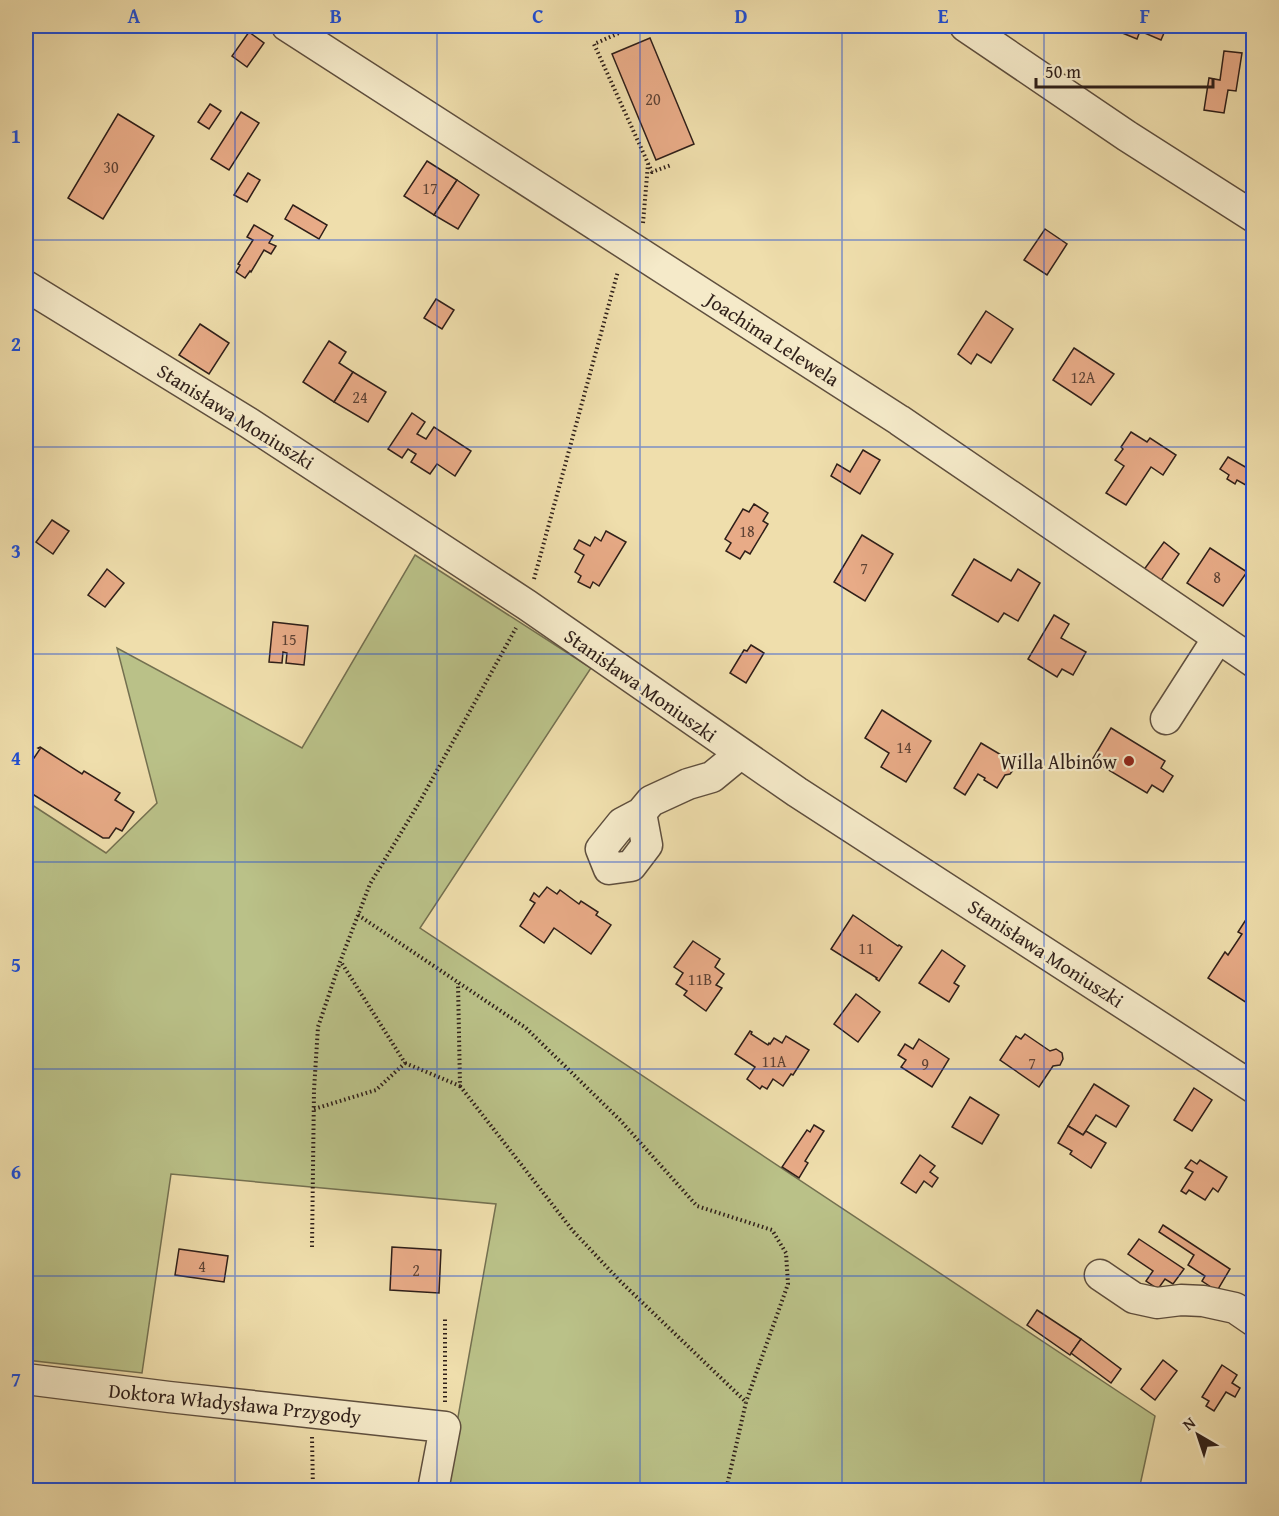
<svg xmlns="http://www.w3.org/2000/svg" width="1279" height="1516" font-family="'Gentium Book Plus',serif">
<rect width="100%" height="100%" fill="#efdeac"/>
<filter id="stains"><feTurbulence type="fractalNoise" baseFrequency=".00333" numOctaves="4"/><feColorMatrix values="0 0 0 0 .2 0 0 0 0 .09 0 0 0 0 .02 0 0 0 .5 -.17"/></filter>
<radialGradient id="worn" r=".72"><stop offset=".6" stop-color="#630" stop-opacity="0"/><stop offset="1" stop-color="#630" stop-opacity=".3"/></radialGradient>
<polygon fill="#bac188" stroke="#747050" stroke-width="1.5" points="415,555 591,668 420,928 1155,1416 1139,1490 445,1490 496,1204 171,1174 142,1373 26,1360 26,801 106,853 157,803 117,648 302,748"/>
<g fill="#e8ab87" stroke="#2f1f19" stroke-width="1.5">
<polygon points="1123,26 1167,26 1161,40 1140,31 1137,39 1120,32"/>
<polygon points="249,32 264,43 247,67 232,56"/>
<polygon points="650,38 694,144 656,160 612,54"/>
<polygon points="1224,51 1242,53 1236,91 1228,90 1224,113 1204,110 1209,78 1220,80"/>
<polygon points="210,104 221,111 209,129 198,122"/>
<polygon points="241,112 259,123 229,170 211,159"/>
<polygon points="118,114 154,136 103,219 68,198"/>
<polygon points="427,161 457,180 434,215 404,196"/>
<polygon points="248,173 260,180 247,202 234,195"/>
<polygon points="457,180 479,195 458,229 434,215"/>
<polygon points="293,205 327,225 319,239 285,219"/>
<polygon points="254,225 273,236 269,243 276,246 271,254 264,250 251,272 250,271 245,278 236,272 240,265 238,264 253,240 247,237"/>
<polygon points="1045,229 1067,244 1047,275 1024,260"/>
<polygon points="436,299 454,310 442,329 424,318"/>
<polygon points="986,311 1013,329 991,363 977,354 971,364 958,354"/>
<polygon points="200,324 229,343 209,374 179,355"/>
<polygon points="329,341 346,352 339,363 353,372 334,402 303,382"/>
<polygon points="1074,348 1114,374 1091,405 1053,380"/>
<polygon points="353,372 386,392 368,422 334,402"/>
<polygon points="412,413 425,422 417,434 426,439 434,427 471,451 455,476 437,464 430,474 411,462 416,454 408,449 402,458 388,449"/>
<polygon points="1131,432 1147,442 1150,438 1176,455 1163,475 1151,467 1126,505 1106,493 1124,466 1115,460 1123,449 1121,447"/>
<polygon points="863,450 880,460 860,494 831,476 837,464 850,472"/>
<polygon points="1228,457 1254,472 1254,484 1251,488 1237,480 1235,484 1227,479 1229,475 1220,469"/>
<polygon points="754,504 768,513 763,521 768,524 750,554 745,551 740,559 726,551 731,543 725,539 743,509 749,512"/>
<polygon points="52,520 69,531 53,554 36,542"/>
<polygon points="606,531 626,542 599,586 593,582 590,588 578,582 581,576 575,572 584,555 574,549 579,540 590,546 595,537 601,541"/>
<polygon points="862,535 893,554 865,601 834,582"/>
<polygon points="1164,542 1179,554 1160,582 1143,571"/>
<polygon points="1210,548 1247,572 1223,606 1187,583"/>
<polygon points="974,559 1011,581 1018,569 1040,583 1018,621 1004,613 998,622 952,595"/>
<polygon points="107,569 124,583 105,607 88,595"/>
<polygon points="1054,615 1069,624 1061,638 1086,652 1073,675 1062,669 1057,677 1028,659"/>
<polygon points="273,622 308,626 304,665 286,663 287,653 283,652 282,663 269,662"/>
<polygon points="751,645 764,653 746,683 730,673 744,650 747,651"/>
<polygon points="882,710 931,741 906,782 881,767 889,753 865,738"/>
<polygon points="1111,728 1165,761 1161,768 1173,776 1163,792 1152,785 1147,793 1092,760"/>
<polygon points="981,743 1013,762 1014,769 1010,774 1005,775 997,788 984,780 985,778 978,774 965,795 954,788"/>
<polygon points="40,747 82,774 84,771 120,793 115,800 134,812 122,831 116,828 109,838 103,838 26,790 26,757 32,761 40,749 38,748"/>
<polygon points="547,887 557,894 560,890 579,904 581,901 598,912 596,915 611,925 591,954 554,928 544,943 520,926 535,903 530,900 534,893 539,897"/>
<polygon points="1254,907 1254,993 1247,1003 1208,978 1225,952 1228,955 1242,934 1238,932"/>
<polygon points="853,915 898,946 899,945 902,947 879,981 876,979 877,978 831,949"/>
<polygon points="693,941 720,959 715,967 724,974 716,985 722,988 706,1011 684,995 687,991 676,984 683,973 674,967"/>
<polygon points="942,950 965,966 954,983 959,986 949,1002 919,983"/>
<polygon points="856,994 880,1012 858,1042 834,1024"/>
<polygon points="750,1031 752,1032 751,1034 768,1045 769,1043 770,1044 774,1038 782,1043 786,1036 809,1050 793,1075 791,1074 783,1086 773,1079 767,1089 762,1086 760,1089 747,1079 755,1067 735,1054"/>
<polygon points="1025,1034 1050,1051 1056,1049 1062,1053 1063,1059 1060,1065 1053,1066 1039,1087 1000,1060 1016,1036 1021,1039"/>
<polygon points="919,1039 949,1059 932,1087 901,1067 906,1060 898,1055 905,1044 913,1049"/>
<polygon points="1094,1084 1129,1106 1116,1127 1096,1115 1083,1135 1068,1126"/>
<polygon points="1194,1088 1212,1100 1192,1131 1174,1120"/>
<polygon points="970,1097 999,1115 982,1144 952,1127"/>
<polygon points="814,1125 824,1131 805,1161 808,1163 799,1178 782,1167 807,1130 810,1132"/>
<polygon points="1068,1126 1083,1135 1086,1131 1106,1143 1091,1168 1070,1154 1072,1151 1058,1143"/>
<polygon points="920,1155 935,1166 930,1172 938,1178 932,1187 924,1181 916,1193 901,1183"/>
<polygon points="1191,1160 1197,1164 1200,1160 1227,1177 1218,1192 1213,1188 1205,1200 1189,1190 1186,1194 1181,1191 1193,1172 1185,1168"/>
<polygon points="1163,1225 1230,1269 1217,1291 1202,1281 1205,1276 1188,1265 1194,1255 1159,1232"/>
<polygon points="1139,1239 1184,1269 1173,1284 1165,1279 1158,1289 1146,1281 1153,1271 1128,1254"/>
<polygon points="392,1247 441,1250 439,1293 390,1290"/>
<polygon points="179,1249 228,1256 224,1282 175,1275"/>
<polygon points="1037,1310 1081,1339 1070,1355 1027,1325"/>
<polygon points="1081,1339 1121,1369 1111,1383 1071,1353"/>
<polygon points="1163,1360 1177,1371 1155,1400 1141,1389"/>
<polygon points="1222,1365 1237,1375 1232,1383 1240,1388 1235,1397 1226,1392 1214,1411 1206,1406 1209,1401 1202,1397"/>
</g>
<g fill="none" stroke-linecap="round" stroke-linejoin="round">
<defs>
<g id="minor">
<polyline points="287,26 899,420 1254,662"/>
<polyline points="965,26 1127,136 1254,217"/>
<polyline points="26,286 249,423 527,605 797,792 1254,1088"/>
<polyline points="1166,719 1218,638"/>
<polyline points="641,813 647,845 631,866 609,869 601,849 622,823 641,813 651,801 688,784 712,777 740,754"/>
<polyline points="1100,1275 1134,1298 1157,1303 1181,1300 1203,1301 1235,1308 1254,1321"/>
<polyline points="26,1379 169,1397 445,1427 433,1490"/>
</g>
</defs>
<use href="#minor" stroke="#5f4f3e" stroke-width="33"/>
<g stroke="#2f1f19" stroke-width="4" stroke-dasharray="1.5 3" stroke-linecap="butt">
<polyline points="635,26 594,44 652,172 671,165"/>
<polyline points="643,223 648,164"/>
<polyline points="534,579 618,271"/>
<polyline points="358,915 526,1028 620,1120 697,1206 772,1230 786,1253 788,1284 746,1402"/>
<polyline points="405,1063 460,1086 458,983"/>
<polyline points="460,1086 573,1231 620,1281 746,1402 726,1490"/>
<polyline points="314,1109 376,1090 405,1063 341,962"/>
<polyline points="312,1247 314,1090 318,1027 340,962 370,884 419,803 516,628"/>
<polyline points="445,1402 445,1317"/>
<polyline points="312,1437 313,1490"/>
</g>
<use href="#minor" stroke="#f5eac9" stroke-width="30"/>
</g>
<path fill="none" stroke="#1d4ed8" stroke-width="1.5" stroke-opacity="0.55" d="M235,26V1490M437,26V1490M640,26V1490M842,26V1490M1044,26V1490M26,240H1254M26,447H1254M26,654H1254M26,862H1254M26,1069H1254M26,1276H1254"/>
<circle fill="#8f2418" stroke="#f5eac9" stroke-width="2" cx="1129" cy="761" r="6"/>
<g text-anchor="middle" dominant-baseline="central" stroke-width="4.5" stroke-linejoin="round" paint-order="stroke">
<g font-size="16" fill="#5d4234">
<text x="653" y="99">20</text>
<text x="111" y="167">30</text>
<text x="430" y="188">17</text>
<text x="1083" y="377">12A</text>
<text x="360" y="397">24</text>
<text x="747" y="531">18</text>
<text x="864" y="568">7</text>
<text x="1217" y="577">8</text>
<text x="289" y="639">15</text>
<text x="904" y="747">14</text>
<text x="866" y="948">11</text>
<text x="700" y="979">11B</text>
<text x="774" y="1061">11A</text>
<text x="1032" y="1063">7</text>
<text x="925" y="1064">9</text>
<text x="202" y="1266">4</text>
<text x="416" y="1270">2</text>
</g>
<g font-size="20" fill="#2f1f19" stroke="#f5eac9">
<text transform="translate(773 339) rotate(33)">Joachima Lelewela</text>
<text transform="translate(236 416) rotate(32)">Stanisława Moniuszki</text>
<text transform="translate(641 685) rotate(35)">Stanisława Moniuszki</text>
<text transform="translate(1046 953) rotate(33)">Stanisława Moniuszki</text>
<text transform="translate(235 1403) rotate(6)">Doktora Władysława Przygody</text>
</g>
<g font-size="20" fill="#2f1f19" stroke="#f5eac9" text-anchor="end">
<text x="1117" y="761">Willa Albinów</text>
</g>
</g>
<rect width="1279" height="1516" fill="none" stroke="#efdeac" stroke-width="66"/>
<g transform="translate(1198 1435) rotate(321)" stroke="#f5eac9" stroke-width="4.5" paint-order="stroke">
<path d="M0-4.5L10 22L0 15L-10 22Z" fill="#2f1f19"/>
<text y="-9" font-size="16" font-weight="bold" text-anchor="middle" fill="#2f1f19">N</text>
</g>
<path d="M1036 78v9h177v-9" fill="none" stroke="#2f1f19" stroke-width="3"/>
<text x="1045" y="78" font-size="18" fill="#2f1f19" stroke="#f5eac9" stroke-width="4.5" paint-order="stroke">50 m</text>
<rect x="33" y="33" width="1213" height="1450" fill="none" stroke="#1d4ed8" stroke-width="2"/>
<g font-size="20" text-anchor="middle" font-weight="bold" fill="#1d4ed8">
<text x="134" y="23">A</text>
<text x="336" y="23">B</text>
<text x="538" y="23">C</text>
<text x="741" y="23">D</text>
<text x="943" y="23">E</text>
<text x="1145" y="23">F</text>
<text x="16" y="143">1</text>
<text x="16" y="351">2</text>
<text x="16" y="558">3</text>
<text x="16" y="765">4</text>
<text x="16" y="972">5</text>
<text x="16" y="1179">6</text>
<text x="16" y="1386">7</text>
</g>
<rect width="100%" height="100%" filter="url(#stains)"/>
<rect width="100%" height="100%" fill="url(#worn)"/>
</svg>
